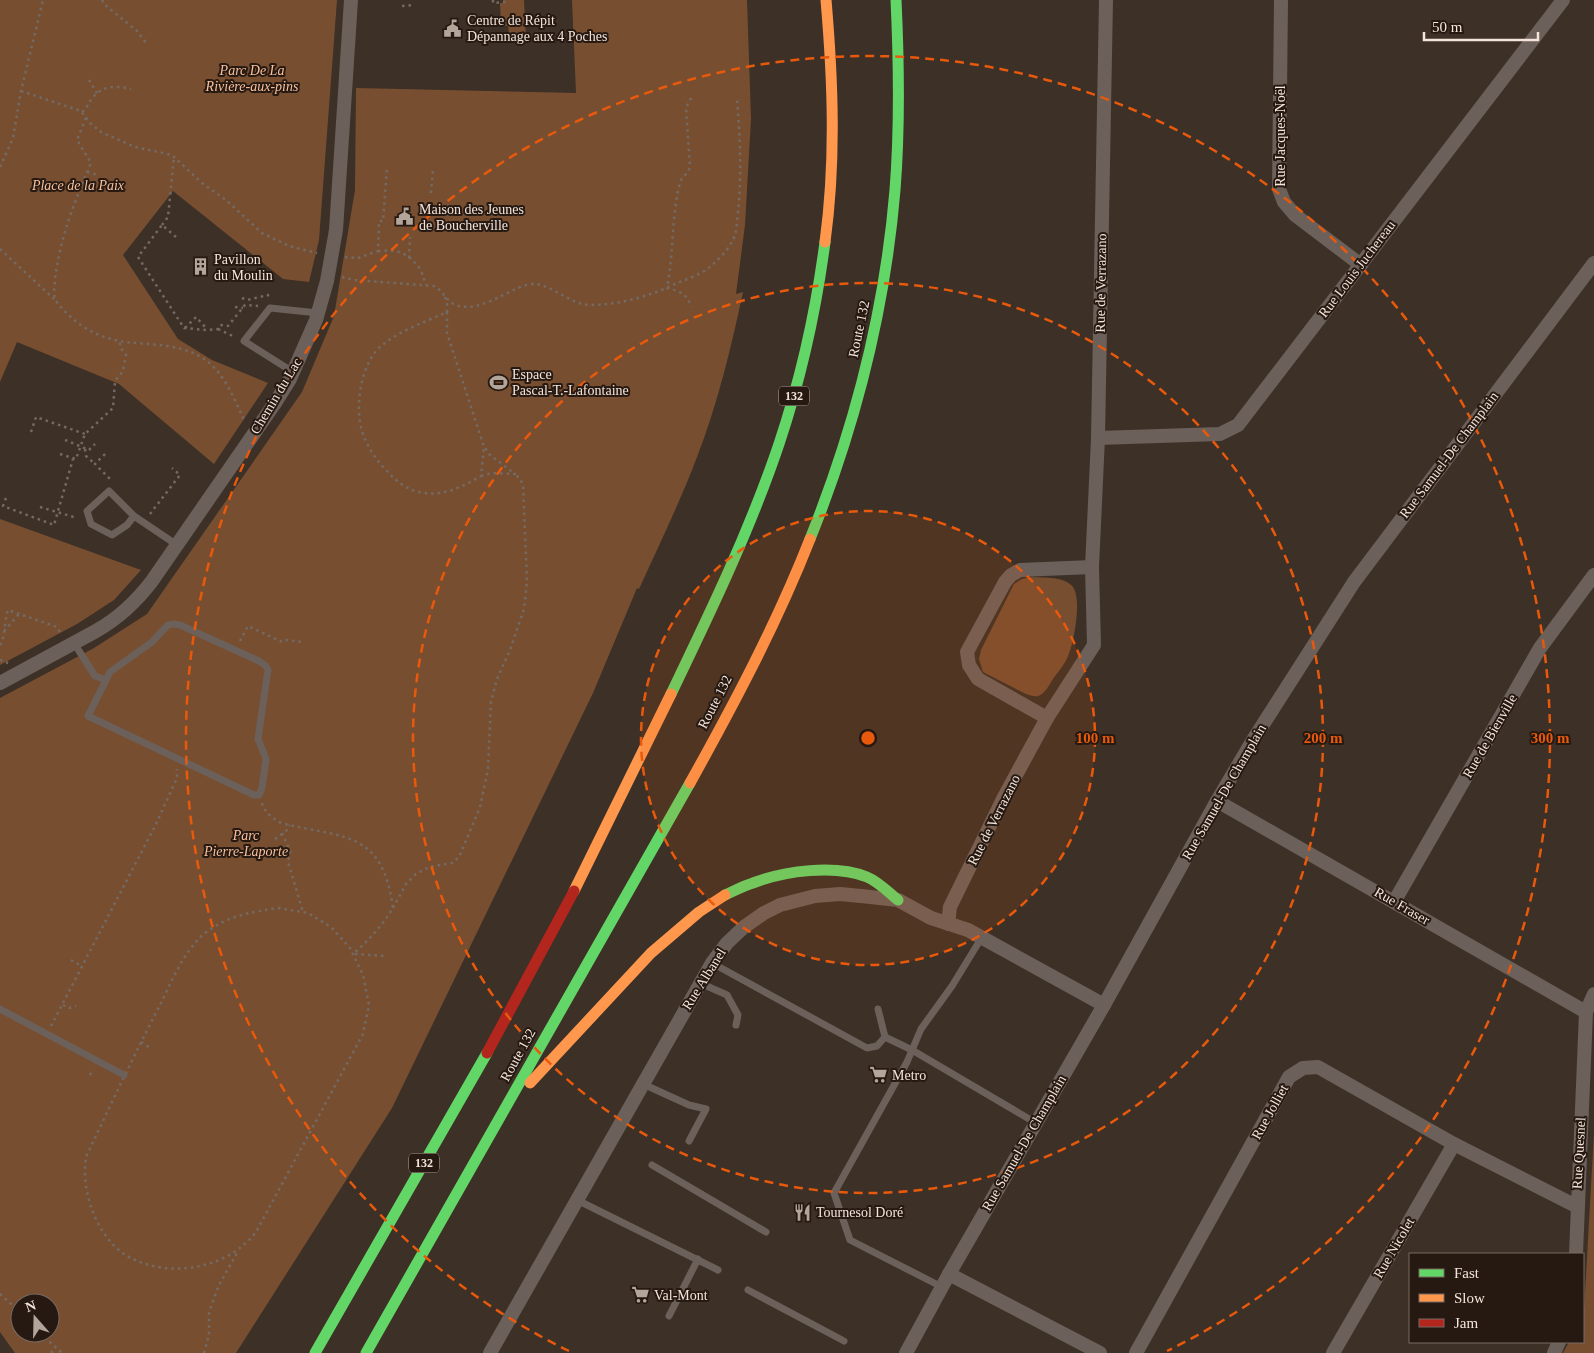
<svg xmlns="http://www.w3.org/2000/svg" width="1594" height="1353" font-family="'Times New Roman',serif">
<rect width="100%" height="100%" fill="#3d3027"/>
<g fill="#784e31" fill-rule="evenodd">
<polygon points="0,0 337,0 319,240 309,282 283,279 173,191 123,255 178,339 212,360 268,383 214,464 119,384 17,342 0,382"/>
<polygon points="503,0 524,0 526,39 515,39 515,34 509,34 508,26 501,26 500,3 503,3"/>
<path d="M572,0H747L751,119L745,225L736,294L743,292C731,348 718,403 697,457C680,502 659,545 639,589L637,588L593,693L392,1108L236,1353H15L0,1332V698L94,648L147,614L302,392L334,316L355,190L356,88L576,93ZM20,1303H50V1333H20Z"/>
<polygon points="0,519 141,570 114,600 77,624 0,665"/>
<path d="M1032,577C1045,578 1064,576 1073,587C1082,599 1074,643 1068,656C1065,664 1058,672 1053,679C1049,685 1045,694 1038,696C1034,697 1030,695 1026,694L983,672L979,659L981,650L1014,584L1022,579Z"/>
<polygon points="1594,1133 1594,1353 1563,1353 1569,1342 1583,1342 1583,1314 1584,1311"/>
</g>
<g fill="none" stroke-linecap="round" stroke-linejoin="round">
<g stroke="#736a63" stroke-width="2.5" stroke-dasharray="2.5 4" stroke-linecap="butt">
<polyline points="102,0 104,4 137,31 147,44"/>
<polyline points="493,0 493,3 506,2"/>
<polyline points="402,6 415,5"/>
<polyline points="89,80 97,93"/>
<polyline points="21,91 81,111 90,123 101,132 135,147 172,155 202,183 226,200 262,233 289,246 317,253"/>
<path d="M691,98L686,108L690,167C688,174 681,177 680,183C671,217 674,253 667,288C679,291 688,294 691,307"/>
<path d="M82,112C87,108 89,102 94,96C104,85 118,86 131,89"/>
<path d="M86,118L77,140L91,163C75,200 60,238 55,279C55,285 53,292 55,298C56,302 59,304 61,307C78,327 101,339 126,342C153,345 185,344 207,361C226,376 235,401 245,422"/>
<polyline points="0,167 13,138 21,91 43,0"/>
<polyline points="87,172 98,175"/>
<polyline points="431,193 433,169"/>
<polyline points="162,225 168,217 174,157"/>
<polyline points="176,237 162,225 138,257 184,328 206,330 218,329 220,325 228,326 245,305 258,306"/>
<polyline points="0,249 54,299"/>
<path d="M378,251C383,251 389,250 394,251C410,253 424,269 425,285"/>
<polyline points="345,257 358,258 378,251 379,221 383,221 387,167"/>
<polyline points="409,258 410,237"/>
<path d="M342,277L355,280L434,286C444,291 447,304 459,306C487,312 514,283 535,284C555,286 570,305 591,305C619,305 650,296 675,284C687,279 703,274 712,265C721,257 731,247 735,235C737,228 737,220 738,212C742,175 740,137 737,99"/>
<polyline points="445,297 447,304 447,312"/>
<polyline points="242,298 247,300 268,295 268,297"/>
<polyline points="235,307 243,308"/>
<path d="M447,312V333L484,447L481,476C464,486 444,496 424,493C409,491 398,483 388,472C376,460 367,447 362,431C355,407 360,369 377,350C393,333 425,322 447,312Z"/>
<polyline points="185,328 196,317 207,329"/>
<polyline points="218,329 235,337"/>
<polyline points="31,432 36,417 85,434"/>
<polyline points="65,440 89,450 95,444"/>
<polyline points="85,449 86,456 95,464"/>
<polyline points="60,454 76,459 85,434 113,408 115,381 123,371 126,355 120,347 120,342"/>
<polyline points="105,454 95,464 110,479"/>
<polyline points="481,476 492,473 515,474 490,455 485,448"/>
<polyline points="6,498 3,506 54,525 73,459"/>
<polyline points="40,507 77,518"/>
<polyline points="150,514 180,475 172,468"/>
<polyline points="4,631 19,614"/>
<polyline points="240,641 248,626 282,642 287,640 303,642"/>
<path d="M0,645C6,636 4,622 8,610L57,627L61,634"/>
<polyline points="0,660 8,663"/>
<path d="M262,803C265,813 272,818 281,823C344,839 382,829 393,908C382,926 369,940 353,954"/>
<polyline points="282,833 290,851 288,862 303,912"/>
<polyline points="275,839 286,831 290,825"/>
<path d="M278,908L308,913L331,927L350,948L363,975L369,1005L363,1034L256,1232C229,1267 176,1278 135,1260C99,1245 80,1193 86,1157C110,1106 134,1055 160,1005C172,981 183,952 204,934C226,916 251,912 278,908Z"/>
<polyline points="393,908 406,884 416,874 429,867 452,863 459,857 480,807 488,769 491,702 497,679 510,650 524,609 527,581 523,485 520,479 515,474"/>
<polyline points="355,954 384,956"/>
<polyline points="71,960 83,967"/>
<polyline points="63,1005 69,1008 76,1006"/>
<polyline points="51,1026 155,826 177,778 177,769"/>
<polyline points="141,1042 152,1049"/>
<polyline points="90,1075 93,1069"/>
<polyline points="0,1294 20,1312"/>
<polyline points="40,1333 62,1353"/>
<polyline points="51,1353 55,1348"/>
<polyline points="204,1353 209,1335 209,1312 219,1285 237,1253"/>
</g>
<g stroke="#6b605a" stroke-width="7">
<polyline points="293,372 244,341 270,308 318,313"/>
<polyline points="134,516 127,525 112,535 91,524 87,511 109,491 134,516 177,545"/>
<polyline points="74,643 95,676 106,680 88,716 254,795 259,795 262,788 266,759 258,739 268,670 266,666 259,661 180,625 174,624 168,625 152,642 110,672 106,680"/>
<polyline points="712,963 867,1048 877,1046 885,1037"/>
<polyline points="700,983 727,995 738,1015 736,1025"/>
<polyline points="0,1009 124,1075"/>
<polyline points="878,1009 885,1037 912,1050 1036,1123"/>
<polyline points="643,1084 689,1105 706,1109 689,1141"/>
<polyline points="652,1165 766,1232"/>
<polyline points="577,1200 718,1270"/>
<polyline points="942,1287 850,1240 834,1193 907,1062 921,1029 952,986 982,937"/>
<polyline points="748,1290 844,1341"/>
<polyline points="669,1316 698,1259"/>
</g>
<g stroke="#6b605a" stroke-width="14">
<polyline points="1281,0 1279,189 1284,202 1295,215 1361,265"/>
<polyline points="1098,438 1220,434 1238,425 1563,0"/>
<path d="M0,683L96,631C119,618 136,602 152,581L275,403L290,379L316,320L327,281L336,230L351,0"/>
<polyline points="1047,718 978,679 969,665 967,652 1005,582 1011,575 1020,570 1092,567"/>
<polyline points="1217,801 1586,1012"/>
<polyline points="1394,902 1540,648 1594,575"/>
<polyline points="948,924 950,907 1004,797 1047,718 1094,645 1092,567 1098,438 1106,0"/>
<polyline points="1576,1254 1586,1012 1594,994"/>
<polyline points="949,1274 1100,1353"/>
<polyline points="490,1353 712,963 727,943 744,927 764,913 780,905 815,896 840,894 861,896 898,900 931,918 968,930 1104,1005"/>
<polyline points="906,1353 949,1274 1104,1005 1217,801 1253,740 1354,582 1594,263"/>
<polyline points="1136,1353 1289,1077 1303,1068 1318,1067 1454,1144 1576,1206"/>
<polyline points="1333,1353 1454,1144"/>
<polyline points="1554,1353 1559,1342"/>
</g>
<g stroke="#63d668" stroke-width="11">
<path d="M810,539C855,427 885,310 895,190C900,127 899,63 896,0"/>
<path d="M671,694C710,613 750,530 779,444C801,378 816,311 825,242"/>
<path d="M725,895C734,891 743,886 753,883C784,871 835,864 867,877C879,882 888,892 898,900"/>
<polyline points="315,1353 487,1053"/>
<polyline points="366,1353 690,783"/>
</g>
<g stroke="#ff974d" stroke-width="11">
<path d="M825,242C836,161 833,81 826,0"/>
<path d="M690,783C734,704 777,623 810,539"/>
<polyline points="574,891 671,694"/>
<polyline points="530,1083 651,953 699,912 725,895"/>
</g>
<polyline stroke="#b3261e" stroke-width="11" points="487,1053 574,891"/>
</g>
<circle cx="868" cy="738" r="227" fill="#e8590c" fill-opacity=".12"/>
<g fill="none" stroke="#e8590c" stroke-width="2.5" stroke-dasharray="9 6">
<circle cx="868" cy="738" r="227"/>
<circle cx="868" cy="738" r="455"/>
<path d="M569 1351A682 682 0 1 1 1167 1351"/>
</g>
<defs>
<symbol id="civic-bare" viewBox="-9 -9 18 18"><path d="M-.6-6.5H3V-4.5H.6V-3L4-1V1h2V6H-6V1h2V-1L-.6-3ZM-1.2 2.5V6h2.4V2.5Z" fill="#b4a59b" stroke="#251912" stroke-width="2.5" paint-order="stroke"/></symbol>
<symbol id="building-bare" viewBox="-9 -9 18 18"><path d="M-4-6H4V6H1V3H-1V6H-4ZM-2.5-4.3h1.7v1.8h-1.7ZM.8-4.3h1.7v1.8H.8ZM-2.5-1h1.7V.8h-1.7ZM.8-1h1.7V.8H.8Z" fill="#b4a59b" stroke="#251912" stroke-width="2.5" paint-order="stroke"/></symbol>
<symbol id="stadium-bare" viewBox="-9 -9 18 18"><path d="M0-5a6.5 5 0 1 0 0 10a6.5 5 0 1 0 0-10ZM-3.5-1.8h7v3.6h-7Z" fill="#b4a59b" stroke="#251912" stroke-width="2.5" paint-order="stroke"/></symbol>
<symbol id="supermarket-bare" viewBox="-9 -9 18 18"><path d="M-6-5.5h2.5l.6 2H6L4.5 2H-2.5L-4.4-4H-6ZM-1.5 3.2a1.3 1.3 0 1 0 .1 0ZM3 3.2a1.3 1.3 0 1 0 .1 0Z" fill="#b4a59b" stroke="#251912" stroke-width="2.5" paint-order="stroke"/></symbol>
<symbol id="restaurant-bare" viewBox="-9 -9 18 18"><path d="M-5-6h1v4h1v-4h1v4h1v-4h1v5L-1.5 .5V6h-2V.5L-5-1ZM5-6V6H3V1.5H1.5Q1.5-4 5-6Z" fill="#b4a59b" stroke="#251912" stroke-width="2.5" paint-order="stroke"/></symbol>
</defs>
<g fill-rule="evenodd">
<use href="#civic-bare" x="440" y="16" width="25" height="25"/>
<use href="#civic-bare" x="392" y="204" width="25" height="25"/>
<use href="#building-bare" x="188" y="254" width="25" height="25"/>
<use href="#stadium-bare" x="486" y="370" width="25" height="25"/>
<use href="#supermarket-bare" x="866" y="1062" width="25" height="25"/>
<use href="#restaurant-bare" x="790" y="1200" width="25" height="25"/>
<use href="#supermarket-bare" x="628" y="1282" width="25" height="25"/>
</g>
<g text-anchor="middle" dominant-baseline="central" stroke-width="4" stroke-linejoin="round" paint-order="stroke">
<g fill="#251912" stroke="#b6a79e" stroke-width="1">
<rect x="779" y="386.5" width="30" height="19" rx="4"/>
<rect x="409" y="1153.5" width="30" height="19" rx="4"/>
</g>
<g font-size="12" font-weight="bold" fill="#f4e4da">
<text x="794" y="396">132</text>
<text x="424" y="1163">132</text>
</g>
<g font-size="14" fill="#f4e4da" stroke="#251912" text-anchor="start">
<text x="467" y="20">Centre de Répit<tspan x="467" dy="16">Dépannage aux 4 Poches</tspan></text>
<text x="419" y="209">Maison des Jeunes<tspan x="419" dy="16">de Boucherville</tspan></text>
<text x="214" y="259">Pavillon<tspan x="214" dy="16">du Moulin</tspan></text>
<text x="512" y="374">Espace<tspan x="512" dy="16">Pascal-T.-Lafontaine</tspan></text>
<text x="892" y="1075">Metro</text>
<text x="816" y="1212">Tournesol Doré</text>
<text x="654" y="1295">Val-Mont</text>
</g>
<g font-size="14" font-style="italic" fill="#f8c09c" stroke="#251912">
<text x="252" y="70">Parc De La<tspan x="252" dy="16">Rivière-aux-pins</tspan></text>
<text x="78" y="185">Place de la Paix</text>
<text x="246" y="835">Parc<tspan x="246" dy="16">Pierre-Laporte</tspan></text>
</g>
<g font-size="14" fill="#f4e4da" stroke="#251912">
<text transform="translate(1280 136) rotate(-90)">Rue Jacques-Noël</text>
<text transform="translate(1357 269) rotate(-53)">Rue Louis Juchereau</text>
<text transform="translate(1101 283) rotate(-89)">Rue de Verrazano</text>
<text transform="translate(859 329) rotate(-78)">Route 132</text>
<text transform="translate(276 396) rotate(-59)">Chemin du Lac</text>
<text transform="translate(1449 455) rotate(-53)">Rue Samuel-De Champlain</text>
<text transform="translate(715 702) rotate(-63)">Route 132</text>
<text transform="translate(1490 736) rotate(-60)">Rue de Bienville</text>
<text transform="translate(1224 792) rotate(-60)">Rue Samuel-De Champlain</text>
<text transform="translate(994 820) rotate(-63)">Rue de Verrazano</text>
<text transform="translate(1402 906) rotate(30)">Rue Fraser</text>
<text transform="translate(704 979) rotate(-58)">Rue Albanel</text>
<text transform="translate(518 1055) rotate(-61)">Route 132</text>
<text transform="translate(1270 1112) rotate(-61)">Rue Jolliet</text>
<text transform="translate(1024 1143) rotate(-60)">Rue Samuel-De Champlain</text>
<text transform="translate(1579 1153) rotate(-87)">Rue Quesnel</text>
<text transform="translate(1394 1248) rotate(-60)">Rue Nicolet</text>
</g>
</g>
<circle cx="868" cy="738" r="8" fill="#e8590c" stroke="#251912" stroke-width="2.5"/>
<g font-size="15" text-anchor="middle" font-weight="bold" fill="#e8590c" stroke="#251912" stroke-width="4" stroke-linejoin="round" paint-order="stroke">
<text x="1095" y="743">100 m</text>
<text x="1323" y="743">200 m</text>
<text x="1550" y="743">300 m</text>
</g>
<rect x="1409" y="1253" width="175" height="90" fill="#251912" stroke="#786a62"/>
<rect x="1419" y="1269" width="25" height="8" fill="#63d668" stroke="#786a62"/>
<text x="1454" y="1278" font-size="15" fill="#f4e4da">Fast</text>
<rect x="1419" y="1294" width="25" height="8" fill="#ff974d" stroke="#786a62"/>
<text x="1454" y="1303" font-size="15" fill="#f4e4da">Slow</text>
<rect x="1419" y="1319" width="25" height="8" fill="#b3261e" stroke="#786a62"/>
<text x="1454" y="1328" font-size="15" fill="#f4e4da">Jam</text>
<g transform="translate(35 1318) rotate(340)"><circle r="24" fill="#251912" stroke="#786a62"/>
<path d="M0-4L9 19L0 12L-9 19Z" fill="#b4a59b"/>
<text y="-8" font-size="14" font-weight="bold" text-anchor="middle" fill="#f4e4da">N</text>
</g>
<path d="M1424 32v8h114v-8" fill="none" stroke="#f4e4da" stroke-width="2.5"/>
<text x="1432" y="32" font-size="15" fill="#f4e4da" stroke="#251912" stroke-width="4" paint-order="stroke">50 m</text>
</svg>
